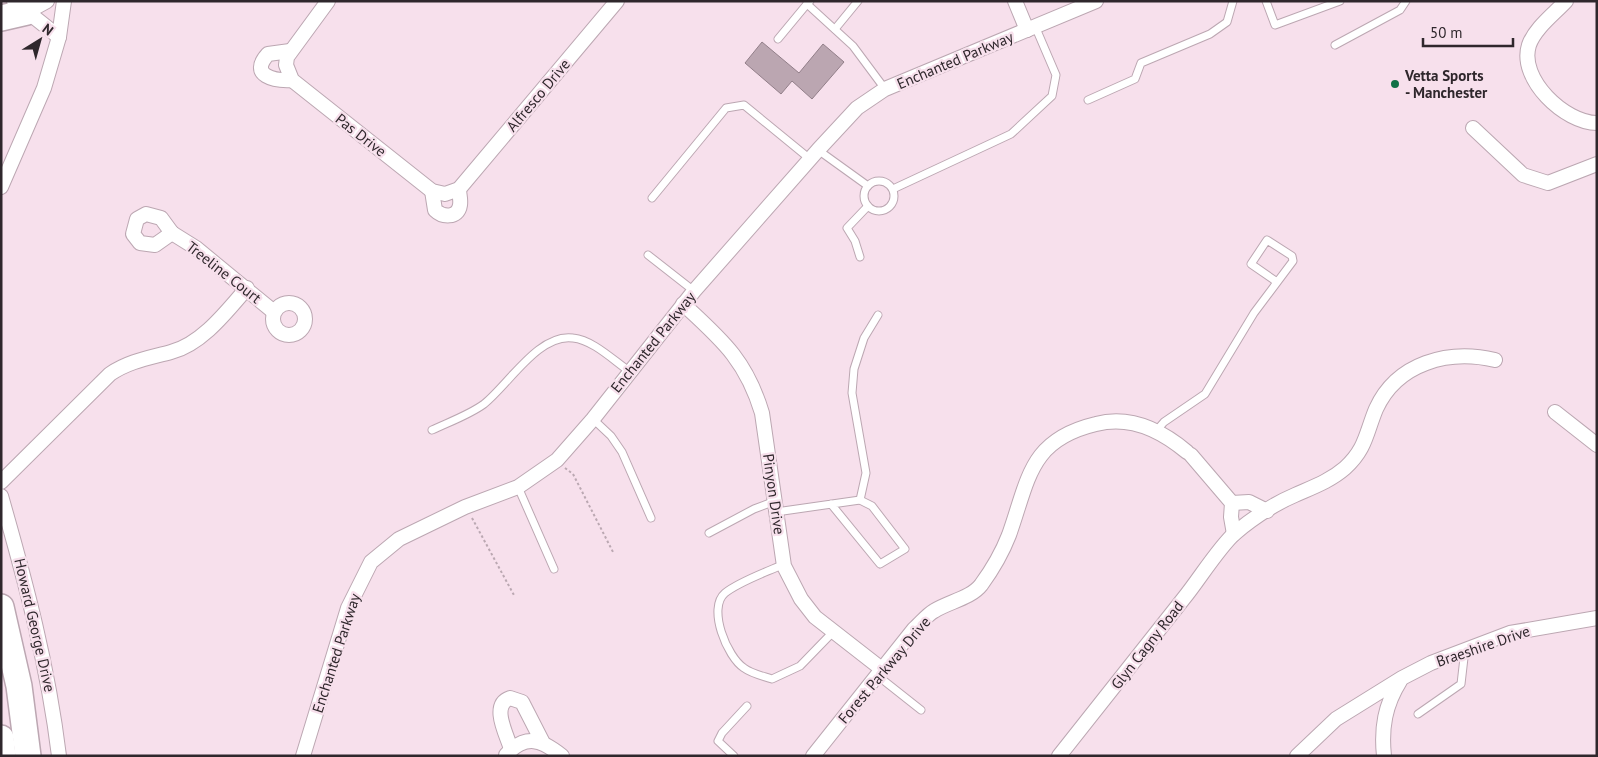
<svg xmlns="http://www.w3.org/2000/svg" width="1598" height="757" font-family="'PT Sans',sans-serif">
<rect width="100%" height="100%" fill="#f7e0ec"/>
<polygon fill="#bba6b1" stroke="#927f89" points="762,42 799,73 823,44 844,62 812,99 792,81 781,94 745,63"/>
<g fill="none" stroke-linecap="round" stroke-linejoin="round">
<defs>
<g id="lane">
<polyline points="810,1 807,4 853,46 885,89"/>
<polyline points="1266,1 1275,25 1340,1"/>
<polyline points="835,29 858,1"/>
<polyline points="778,39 807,4"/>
<polyline points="1335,45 1400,10 1406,1"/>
<polyline points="1088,100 1135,79 1141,63 1210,34 1227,22 1233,1"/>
<polyline points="818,150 868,186"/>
<circle cx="879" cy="196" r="15"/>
<polyline points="893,189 1011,134 1052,96 1056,75 1035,26"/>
<polyline points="652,198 726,108 744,105 810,159"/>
<polyline points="648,255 694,291"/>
<polyline points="860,257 855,241 847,228 868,206"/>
<polyline points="593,419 611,436 622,452 651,518"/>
<path d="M432,430C449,422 469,415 484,404C509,384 539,333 573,338C593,340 613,360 629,371"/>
<polyline points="1157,430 1164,422 1205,394 1254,313 1293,261 1292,256 1267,240 1251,264 1277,282"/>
<polyline points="518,487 554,569"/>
<polyline points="860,500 866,473 852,393 854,369 864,338 878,315"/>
<polyline points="776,512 860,500 872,506 905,549 880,564 831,504"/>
<polyline points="709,533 754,509 775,501"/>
<path d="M784,564C767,572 740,581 725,593C707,608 727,657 744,668C752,674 763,676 772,679L800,666L833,632"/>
<polyline points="878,676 921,710"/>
<polyline points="1418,714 1461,684 1465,649"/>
<polyline points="734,756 718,741 722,733 747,706"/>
</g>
<g id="street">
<polyline points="14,1 59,37"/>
<polyline points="328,1 287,57 286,65 292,80 432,191 445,194 459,189 617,1"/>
<polyline points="1015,1 1027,30"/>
<path d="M1566,1C1554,14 1535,28 1529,45C1518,79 1565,123 1597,123"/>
<polyline points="27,12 47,1"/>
<path d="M290,51L268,54C248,76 275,81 292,80"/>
<polyline points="1473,128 1523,175 1548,183 1597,164"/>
<polyline points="1,187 44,88 59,37 64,1"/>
<path d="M432,191L435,210C442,217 458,219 460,205C461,200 459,194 459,189"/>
<polygon points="146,214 161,218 172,233 155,245 140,243 133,234 137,219"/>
<polyline points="172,233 196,248 274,312"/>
<circle cx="289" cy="319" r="16"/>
<path d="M683,304C722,340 746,360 762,413L784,566L801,599L815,617L883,670"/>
<polyline points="1555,412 1597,445"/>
<polyline points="1191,455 1232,503 1231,517 1234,534"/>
<path d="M1,482L110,374C129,361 149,358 171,352C202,344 227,311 247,288"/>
<path d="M1,496C26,583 48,666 59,756"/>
<polyline points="1232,503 1249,502 1267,511"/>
<path d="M511,749C507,735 490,705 510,698L522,702L542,741"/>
<path d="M506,755C526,733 542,740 562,756"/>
<polyline points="303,756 348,608 371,562 399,539 465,507 518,487 557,460 593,419 694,291 818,150 857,108 885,89 1096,1"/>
<path d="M813,756L914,629C921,623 927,615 934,611C948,602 971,598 981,585C992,570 1002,553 1009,535C1029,479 1029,440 1096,424C1130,415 1162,431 1187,452"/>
<path d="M1059,756C1101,703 1142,651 1184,598C1198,581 1219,547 1235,533C1253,518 1274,504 1295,495C1313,487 1330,481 1345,468C1366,449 1366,433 1376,409C1397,363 1448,349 1495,360"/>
<polyline points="1297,756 1336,719 1402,678 1431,663 1510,633 1597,618"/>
<path d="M1384,756C1381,728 1385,705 1400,681"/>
</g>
<g id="highway">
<polyline points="1,18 27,12"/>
<polyline points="1,607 19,686 28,756"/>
<polyline points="1,738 3,756"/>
</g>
</defs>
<use href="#lane" stroke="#bca7b2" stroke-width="9"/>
<use href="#street" stroke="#bca7b2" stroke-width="16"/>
<use href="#highway" stroke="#bca7b2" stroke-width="28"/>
<g stroke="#bba8b2" stroke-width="2" stroke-dasharray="2.5 2.5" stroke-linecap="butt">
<polyline points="565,468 573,474 613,552"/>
<polyline points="472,518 515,597"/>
</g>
<use href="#lane" stroke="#fff" stroke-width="7"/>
<use href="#street" stroke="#fff" stroke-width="14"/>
<use href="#highway" stroke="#fff" stroke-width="25"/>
</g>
<circle fill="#107146" stroke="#f7e0ec" stroke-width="2" cx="1395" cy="84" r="5"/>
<g text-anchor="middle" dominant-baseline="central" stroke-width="4.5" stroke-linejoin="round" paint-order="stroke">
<g font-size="15" fill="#2f272c" stroke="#f7e0ec">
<text transform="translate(955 60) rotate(-23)">Enchanted Parkway</text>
<text transform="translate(538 95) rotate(-50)">Alfresco Drive</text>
<text transform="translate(361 135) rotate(38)">Pas Drive</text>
<text transform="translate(224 272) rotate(38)">Treeline Court</text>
<text transform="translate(653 342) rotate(-51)">Enchanted Parkway</text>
<text transform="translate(774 494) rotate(82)">Pinyon Drive</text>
<text transform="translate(35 625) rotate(77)">Howard George Drive</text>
<text transform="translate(1147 645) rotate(-52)">Glyn Cagny Road</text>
<text transform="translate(1483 646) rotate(-19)">Braeshire Drive</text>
<text transform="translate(336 653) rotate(-72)">Enchanted Parkway</text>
<text transform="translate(884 670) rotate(-50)">Forest Parkway Drive</text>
</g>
<g font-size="15" font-weight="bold" fill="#2f272c" stroke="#f7e0ec" text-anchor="start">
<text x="1405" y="75">Vetta Sports<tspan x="1405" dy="17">- Manchester</tspan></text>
</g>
</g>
<rect width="1598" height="757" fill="none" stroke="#2f272c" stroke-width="5"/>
<g transform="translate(40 40) rotate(37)" stroke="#f7e0ec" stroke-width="4" paint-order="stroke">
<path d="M0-4L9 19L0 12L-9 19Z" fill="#2f272c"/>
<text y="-8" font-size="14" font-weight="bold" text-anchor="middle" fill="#2f272c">N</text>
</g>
<path d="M1423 38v8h90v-8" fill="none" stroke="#2f272c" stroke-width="2.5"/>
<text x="1430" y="38" font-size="15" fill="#2f272c" stroke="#f7e0ec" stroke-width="4" paint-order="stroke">50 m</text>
</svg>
